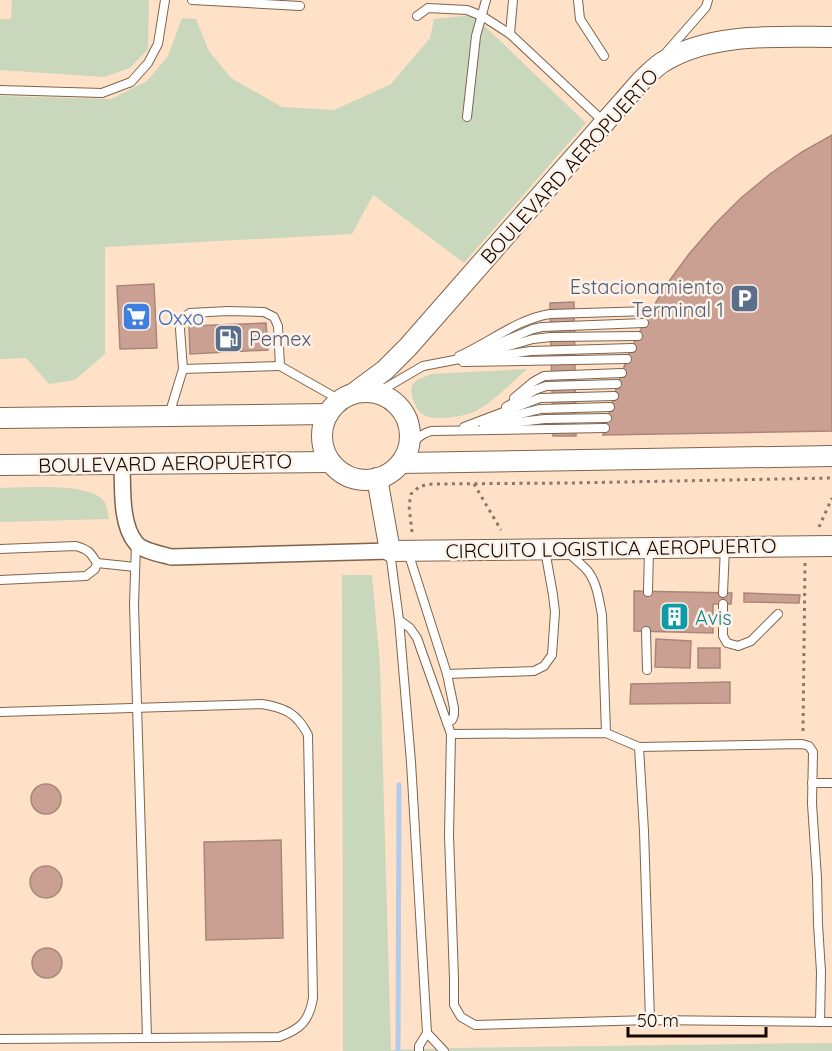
<svg xmlns="http://www.w3.org/2000/svg" width="832" height="1051" font-family="Quicksand,sans-serif">
<rect width="100%" height="100%" fill="#ffe1c7"/>
<g fill="#c9d7bd">
<polygon points="12,0 149,0 148,49 130,68 104,77 0,70 0,19 11,19"/>
<polygon points="473,15 586,123 464,263 373,195 352,234 105,247 105,354 75,380 49,384 26,358 0,359 0,96 111,99 147,81 168,56 182,18 196,19 209,51 231,78 282,107 334,110 391,84 430,38 434,19"/>
<path d="M527,369C511,383 488,408 468,414C459,417 450,417 441,418C433,418 425,418 419,411C414,404 410,394 412,385L417,380L431,374Z"/>
<path d="M0,488C24,488 89,482 104,501C107,505 108,514 109,519L0,522Z"/>
<polygon points="342,575 372,575 380,665 391,1050 454,1048 823,1043 832,1043 832,1051 343,1051"/>
</g>
<g fill="none" stroke-linecap="round" stroke-linejoin="round">
<polyline stroke="#b0cbeb" stroke-width="5" points="398,1051 399,785"/>
</g>
<g fill="#caa093" stroke="#aa867a" stroke-width="1.5">
<polygon points="832,135 832,431 603,435 617,386 630,351 647,317 667,284 689,254 714,225 741,198 770,174 802,152"/>
<polygon points="154,284 157,348 120,349 117,286"/>
<polygon points="574,302 576,436 553,436 550,303"/>
<polygon points="266,323 268,350 190,354 189,326"/>
<polygon points="634,591 732,593 731,604 713,604 713,633 634,631"/>
<polygon points="744,593 800,595 799,603 744,602"/>
<polygon points="656,639 691,641 690,668 655,667"/>
<rect x="698" y="648" width="22" height="20"/>
<polygon points="730,682 730,703 630,704 631,684"/>
<circle cx="46" cy="799" r="15"/>
<polygon points="281,840 283,938 206,940 204,842"/>
<circle cx="46" cy="882" r="16"/>
<circle cx="47" cy="963" r="15"/>
</g>
<g fill="none" stroke-linecap="round" stroke-linejoin="round">
<defs>
<g id="service">
<polyline points="192,0 300,6"/>
<polyline points="578,0 580,19 604,56"/>
<polyline points="417,16 428,8 467,10 482,16 510,34 604,122"/>
<polyline points="510,34 513,0"/>
<polyline points="664,55 706,7 708,0"/>
<polyline points="0,90 102,93 131,82 148,63 158,44 165,0"/>
<polyline points="467,117 476,36 486,0"/>
<polyline points="482,350 533,329 542,327 644,323"/>
<path d="M459,356C489,343 517,319 550,314L650,311"/>
<polyline points="481,358 531,351 632,348"/>
<polyline points="463,362 627,359"/>
<polyline points="183,369 280,366"/>
<polyline points="368,392 387,387 423,366 470,357 533,339 551,337 638,336"/>
<polyline points="514,398 533,382 544,376 622,373"/>
<polyline points="506,407 535,390 546,386 617,384"/>
<polyline points="169,415 183,369 180,329 182,319 190,313 228,311 264,312 274,317 278,326 280,366 340,400"/>
<polyline points="493,421 540,409 610,407"/>
<polyline points="484,426 545,419 607,418"/>
<polyline points="464,427 540,398 614,396"/>
<path d="M407,454C413,442 418,435 431,431L605,428"/>
<polyline points="136,544 134,605 147,1037"/>
<path d="M0,549L76,546C89,550 90,552 97,563L95,569L86,576L0,580"/>
<polyline points="390,552 399,620 411,762 427,1033 419,1046 419,1051"/>
<polyline points="408,552 447,674 454,708 454,715 452,720 447,723"/>
<path d="M567,552C573,557 580,563 586,569C597,581 599,600 602,615L606,733"/>
<polyline points="97,563 135,567"/>
<polyline points="648,592 649,549"/>
<polyline points="723,593 725,547"/>
<polyline points="723,604 723,636 727,643 738,646 751,641 778,614"/>
<polyline points="399,620 410,628 417,638 451,734 449,835 454,979 454,1005 461,1017 475,1025 650,1020 832,1022"/>
<polyline points="646,631 647,670"/>
<polyline points="447,674 534,671 544,666 552,655 555,612 553,595 545,550"/>
<path d="M0,712L262,704C285,708 297,713 308,735L313,998C309,1021 301,1029 279,1037L0,1039"/>
<polyline points="451,734 606,733 639,747 802,744 809,746 813,752 812,804 817,878 818,924 821,972 820,1022"/>
<polyline points="639,747 644,831 650,1020"/>
<polyline points="812,783 832,783"/>
<polyline points="427,1033 444,1051"/>
</g>
<path id="minor" d="M122,463C123,487 120,524 136,543C142,551 161,554 171,557L390,551"/>
<g id="tertiary">
<circle cx="366" cy="436" r="44"/>
<path d="M354,393L385,370L408,347L642,80C649,74 656,66 663,62C711,32 778,37 832,37"/>
<polyline points="0,418 328,414"/>
<polyline points="401,463 832,456"/>
<polyline points="0,465 330,462"/>
<polyline points="377,478 390,551 832,546"/>
</g>
</defs>
<use href="#service" stroke="#7e654d" stroke-width="10"/>
<use href="#minor" stroke="#7e654d" stroke-width="18"/>
<use href="#tertiary" stroke="#7e654d" stroke-width="22"/>
<g stroke="#8b7767" stroke-width="3" stroke-dasharray="3 4.5" stroke-linecap="butt">
<polyline points="474,484 501,530"/>
<polyline points="819,527 832,498"/>
<polyline points="412,532 409,506 411,494 420,486 432,484 570,483 832,478"/>
<polyline points="803,731 805,563"/>
</g>
<use href="#service" stroke="#fff" stroke-width="8"/>
<use href="#minor" stroke="#fff" stroke-width="15"/>
<use href="#tertiary" stroke="#fff" stroke-width="20"/>
</g>
<defs>
<symbol id="parking-square" viewBox="-11 -11 22 22"><rect x="-9" y="-9" width="18" height="18" rx="4" fill="#5c6f8a" stroke="#fef2e8"/><path d="M-3.5-5.5H1a3.5 3.5 0 0 1 0 7H-1V5.5H-3.5ZM-1-3.4V-.6H.8a1.4 1.4 0 0 0 0-2.8Z" fill="#fff"/></symbol>
<symbol id="supermarket-square" viewBox="-11 -11 22 22"><rect x="-9" y="-9" width="18" height="18" rx="4" fill="#3f7fe0" stroke="#fef2e8"/><path d="M-6-5.5h2.5l.6 2H6L4.5 2H-2.5L-4.4-4H-6ZM-1.5 3.2a1.3 1.3 0 1 0 .1 0ZM3 3.2a1.3 1.3 0 1 0 .1 0Z" fill="#fff"/></symbol>
<symbol id="fuel-square" viewBox="-11 -11 22 22"><rect x="-9" y="-9" width="18" height="18" rx="4" fill="#5c6f8a" stroke="#fef2e8"/><path d="M-5.5-6h7V0h2V4h1.3V-2.5L3-4.5l.8-.8L6-3V5H2.5V1h-1V6h-7ZM-4.2-4.7v3.2H.2V-4.7Z" fill="#fff"/></symbol>
<symbol id="building-square" viewBox="-11 -11 22 22"><rect x="-9" y="-9" width="18" height="18" rx="4" fill="#0f9aa8" stroke="#fef2e8"/><path d="M-4-6H4V6H1V3H-1V6H-4ZM-2.5-4.3h1.7v1.8h-1.7ZM.8-4.3h1.7v1.8H.8ZM-2.5-1h1.7V.8h-1.7ZM.8-1h1.7V.8H.8Z" fill="#fff"/></symbol>
</defs>
<g fill-rule="evenodd">
<use href="#parking-square" x="728" y="282" width="33" height="33"/>
<use href="#supermarket-square" x="120" y="300" width="33" height="33"/>
<use href="#fuel-square" x="212" y="322" width="33" height="33"/>
<use href="#building-square" x="658" y="600" width="33" height="33"/>
</g>
<g text-anchor="middle" dominant-baseline="central" stroke-width="5" stroke-linejoin="round" paint-order="stroke">
<g font-size="20" fill="#120903" stroke="#fef2e8">
<text transform="translate(569 166) rotate(-48)">BOULEVARD AEROPUERTO</text>
<text transform="translate(165 463) rotate(-1)">BOULEVARD AEROPUERTO</text>
<text transform="translate(611 548) rotate(-1)">CIRCUITO LOGISTICA AEROPUERTO</text>
</g>
<g font-size="20" fill="#4e5e75" stroke="#fef2e8" text-anchor="end">
<text x="724" y="286">Estacionamiento<tspan x="724" dy="23">Terminal 1</tspan></text>
<text x="249" y="338" text-anchor="start">Pemex</text>
</g>
<g font-size="20" fill="#366cbe" stroke="#fef2e8" text-anchor="start">
<text x="158" y="317">Oxxo</text>
</g>
<g font-size="20" fill="#0d838f" stroke="#fef2e8" text-anchor="start">
<text x="695" y="617">Avis</text>
</g>
</g>
<path d="M628 1027v9h138v-9" fill="none" stroke="#120903" stroke-width="3"/>
<text x="637" y="1027" font-size="18" fill="#120903" stroke="#fef2e8" stroke-width="4.5" paint-order="stroke">50 m</text>
</svg>
